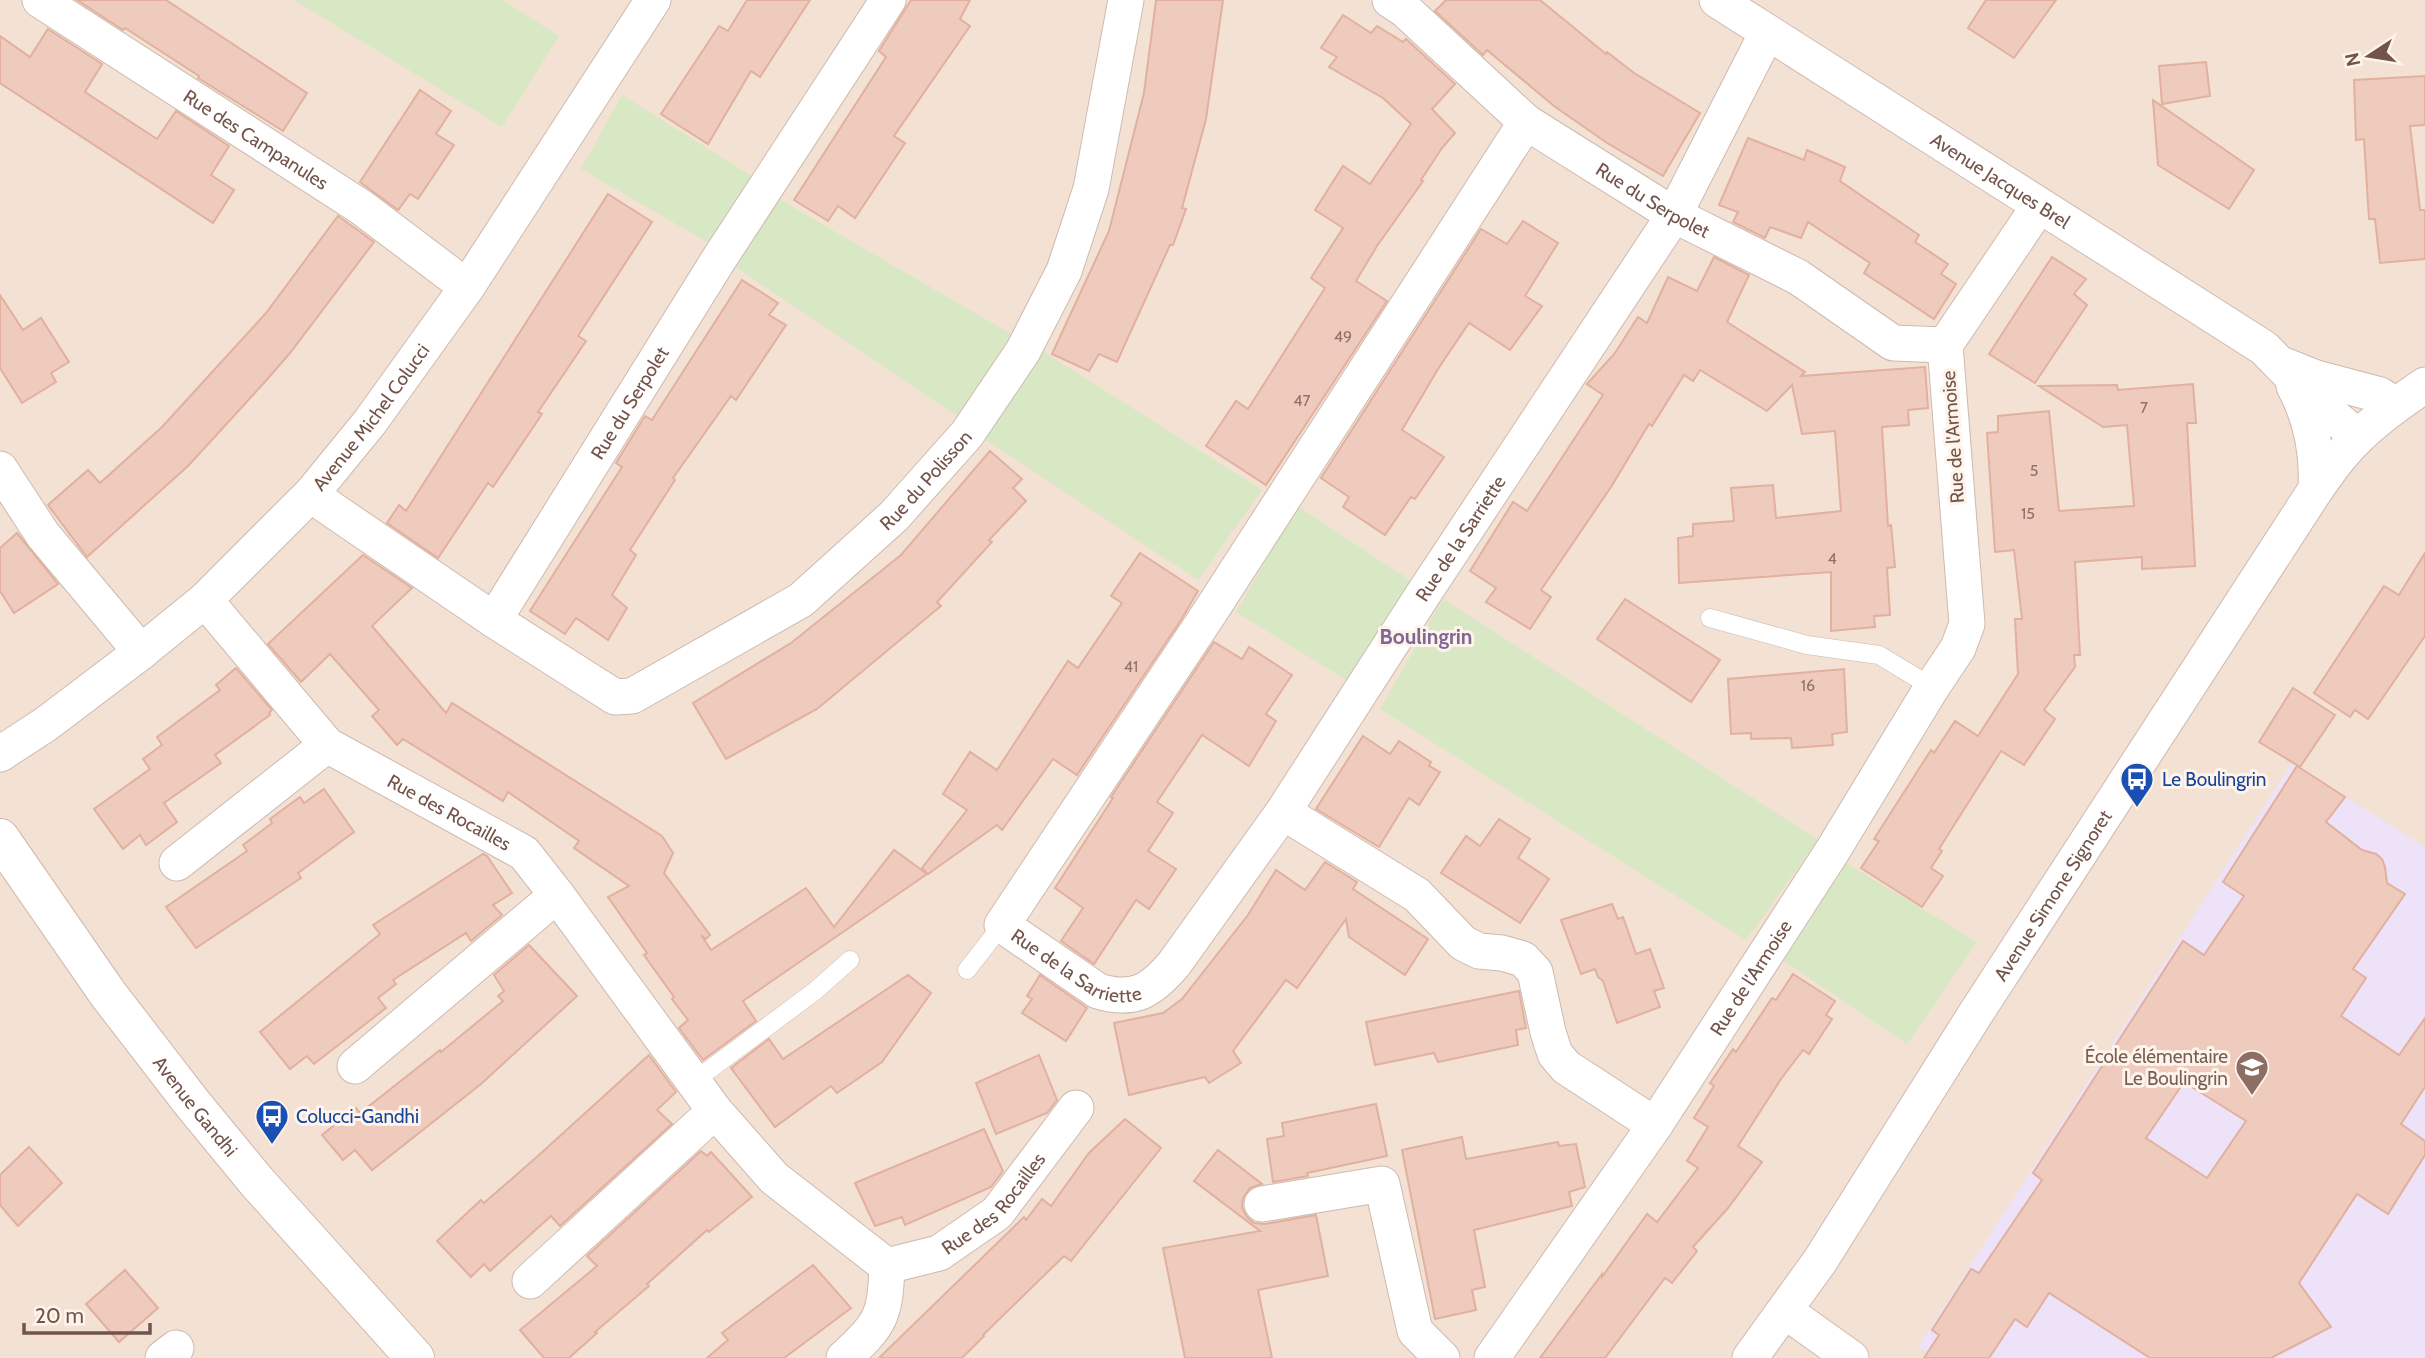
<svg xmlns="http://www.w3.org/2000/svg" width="2425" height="1358" font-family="Cabin,sans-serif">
<rect width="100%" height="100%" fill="#fbf0e5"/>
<rect fill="#f3e1d4" x="0" y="0" width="2425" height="1358"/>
<polygon fill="#ede2f8" points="2292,763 2425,847 2425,1358 1936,1358 1918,1347"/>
<g fill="#d8e8c4">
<polygon points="294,0 503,0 559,36 502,127"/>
<polygon points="622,95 758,180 714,246 581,169"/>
<polygon points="772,195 1011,334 959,417 731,264"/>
<polygon points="1039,349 1262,490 1198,580 983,438"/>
<polygon points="1297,506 1416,584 1353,684 1236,612"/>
<polygon points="1443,599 1818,840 1746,940 1380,709"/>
<polygon points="1841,860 1977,942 1907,1044 1778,957"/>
</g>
<g fill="#efcbbe" stroke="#e1b09f" stroke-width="2" fill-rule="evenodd">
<polygon points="77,0 166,0 307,93 283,131 198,78 199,76 125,28 123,30"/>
<polygon points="747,0 810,0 760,77 751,71 708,144 661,114 719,26 728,31"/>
<polygon points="911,0 970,0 960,19 970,26 894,136 905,143 855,218 838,206 828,221 794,200 886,57 879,51"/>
<polygon points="1156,0 1223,0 1206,119 1182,208 1186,209 1173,245 1170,245 1117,362 1099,354 1089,371 1052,354 1109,231 1144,93"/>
<polygon points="1446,0 1540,0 1606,54 1607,52 1634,73 1700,113 1663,176 1607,143 1554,106 1487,50 1483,55 1435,11"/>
<polygon points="1986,0 2056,0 2014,58 1968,28"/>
<polygon points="1343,15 1371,33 1377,26 1403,42 1406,39 1455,84 1432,109 1455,133 1442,148 1421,180 1423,181 1377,246 1356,281 1387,301 1266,485 1206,446 1236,401 1248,409 1325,288 1311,278 1343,228 1315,210 1343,166 1370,184 1411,124 1383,98 1329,67 1337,57 1321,48"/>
<polygon points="48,29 102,64 85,92 157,139 176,111 229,146 211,175 234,190 213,223 0,83 0,36 30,57"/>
<polygon points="2206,62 2210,96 2162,104 2159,66"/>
<polygon points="2425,76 2425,125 2410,126 2420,210 2425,210 2425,259 2380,263 2375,219 2369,219 2364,139 2356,140 2354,80"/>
<polygon points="420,90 451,111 436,134 454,145 418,199 410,194 398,210 360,182"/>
<polygon points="2153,100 2254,170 2229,209 2158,165"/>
<polygon points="1748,138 1804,160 1807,150 1845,167 1840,181 1919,235 1915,242 1948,264 1941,274 1956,284 1934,319 1864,273 1870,263 1808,222 1801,238 1770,227 1765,238 1733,222 1738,212 1719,205"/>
<polygon points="608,194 652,222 578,336 586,341 538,412 542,414 493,487 488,483 438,558 387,523 399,505 406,511"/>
<polygon points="338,216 374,242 290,353 263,384 188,466 87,557 48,505 88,470 100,483 162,427 266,313"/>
<polygon points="1523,221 1558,243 1525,296 1542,306 1510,350 1469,323 1438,369 1402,430 1444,457 1415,499 1411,497 1385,535 1343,507 1349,497 1321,478 1481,229 1507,244"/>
<polygon points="1714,257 1749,275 1727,322 1805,372 1801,376 1925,367 1928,408 1908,410 1909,425 1882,427 1888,526 1891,525 1895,567 1887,568 1890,615 1874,616 1875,627 1831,631 1831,572 1679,583 1678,538 1693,536 1693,524 1734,521 1731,488 1773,485 1776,518 1841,511 1835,431 1802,434 1792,385 1767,411 1700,370 1693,381 1684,375 1652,426 1649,424 1611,487 1541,590 1551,597 1530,629 1486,602 1496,588 1470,571 1513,502 1527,511 1603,395 1587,384 1615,353 1638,317 1647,323 1668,277 1697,291"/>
<polygon points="2052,257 2086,279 2074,294 2087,305 2035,383 1989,354"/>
<polygon points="742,280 778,303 769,315 786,325 736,400 731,396 673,478 675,480 630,550 636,555 612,595 627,608 608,640 576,618 565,634 530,611 622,467 616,463 645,416 652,420"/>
<polygon points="0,295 23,330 41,318 69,362 51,373 56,382 22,403 0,368"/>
<polygon points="2193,384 2196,423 2187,423 2195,566 2142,569 2142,557 2075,562 2080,655 2074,655 2075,667 2044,710 2055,719 2024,765 2001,751 1939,849 1942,851 1931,868 1943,876 1922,907 1861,868 1879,841 1874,839 1931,750 1934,753 1955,721 1978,736 2018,674 2015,619 2022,619 2014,550 1995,552 1987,433 1998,432 1998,416 2049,411 2059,511 2134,506 2127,425 2103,427 2039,386 2117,385 2118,390"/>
<polygon points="990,451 1022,479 1013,488 1026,501 989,540 992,542 937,602 941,606 817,709 726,759 693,703 791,643 901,555"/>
<polygon points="17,533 58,584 14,613 0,591 0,548"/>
<polygon points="1140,553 1198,591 1181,620 1077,775 1053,759 1002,830 997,825 928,874 922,868 967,810 943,794 970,752 997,770 1068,661 1078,668 1122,603 1111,596"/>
<polygon points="2425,553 2425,636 2368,719 2355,710 2350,717 2314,693 2384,586 2399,595"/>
<polygon points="363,555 412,588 372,626 446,713 452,703 662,836 673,853 664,873 710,935 706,939 701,935 711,950 806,888 834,927 894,850 927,874 743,1001 756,1021 703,1060 679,1028 688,1020 672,999 674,997 644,955 647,953 608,897 629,886 574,848 579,841 508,792 503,801 403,739 397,745 372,716 379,710 330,654 301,682 268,644"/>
<polygon points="1625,599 1720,660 1691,702 1597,639"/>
<polygon points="1214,642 1242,659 1249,647 1292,675 1266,714 1276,721 1249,766 1202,735 1157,802 1173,813 1148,851 1176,869 1149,909 1136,900 1094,964 1061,941 1083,908 1055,888 1113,798 1111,797"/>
<polygon points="236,668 272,710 269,713 270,715 215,755 221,763 164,803 177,822 146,845 140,835 123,849 94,809 150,769 143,759 162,745 157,737 220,690 216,685"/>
<polygon points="1844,669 1847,732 1832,734 1833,745 1792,748 1791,738 1751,739 1751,733 1731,734 1728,679"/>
<polygon points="2293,688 2335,715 2300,767 2259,742"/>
<polygon points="1363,736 1390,754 1399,741 1431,762 1429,766 1440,772 1419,805 1409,798 1379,847 1316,809"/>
<path d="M2297,766L2345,797L2326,822L2362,850L2376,854L2382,859L2385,867L2387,883L2405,894L2353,969L2366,978L2341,1016L2399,1055L2425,1018V1087L2401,1124L2425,1141V1155L2388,1214L2357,1194L2299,1283L2331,1327L2271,1358H2150L2049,1293L2027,1327L2015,1319L1989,1358H1924L1939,1335L1932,1330L1971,1269L1979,1273L2042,1180L2033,1173L2183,941L2204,955L2244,896L2223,882ZM2184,1082L2246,1121L2207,1178L2146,1138Z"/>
<polygon points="324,789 354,832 298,873 301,878 196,948 166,907 247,851 243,845 272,823 270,819 300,797 304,803"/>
<polygon points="1499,819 1530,839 1518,858 1549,879 1520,923 1441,873 1466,836 1480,846"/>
<polygon points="483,854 487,856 512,893 493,905 502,915 471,941 466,933 393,980 396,984 378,998 386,1008 314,1064 307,1056 290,1069 260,1032 380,934 373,925"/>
<polygon points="1325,862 1357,882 1353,889 1428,939 1405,975 1349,937 1346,919 1297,988 1286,980 1233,1051 1241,1063 1209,1083 1205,1077 1129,1095 1114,1023 1163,1013 1182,999 1248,915 1276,870 1305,890"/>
<polygon points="1612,904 1618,919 1623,917 1636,954 1650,949 1664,988 1654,991 1660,1007 1617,1023 1603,981 1598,977 1595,969 1581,974 1561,920"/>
<polygon points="529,945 577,996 481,1084 372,1170 355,1150 343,1160 322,1135 356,1108 360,1113 440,1050 441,1052 503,1001 498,996 504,991 494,975"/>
<polygon points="1793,974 1835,1001 1826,1015 1832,1019 1809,1054 1803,1050 1781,1079 1738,1146 1762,1162 1728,1208 1693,1247 1697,1251 1672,1283 1665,1278 1605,1358 1540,1358 1602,1274 1602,1277 1647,1214 1657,1222 1698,1168 1687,1161 1708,1127 1694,1118 1714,1086 1710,1083 1733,1049 1736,1052 1772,998 1776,1000"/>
<polygon points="908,975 931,993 882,1062 837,1093 831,1086 775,1127 731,1068 769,1039 783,1059"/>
<polygon points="1040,975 1087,1008 1066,1041 1022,1013 1032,999 1027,996"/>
<polygon points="1519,991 1526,1028 1516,1030 1518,1045 1438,1062 1434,1053 1375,1065 1366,1022"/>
<polygon points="649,1055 676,1092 657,1110 672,1124 560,1226 551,1216 490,1271 484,1264 471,1277 437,1241 481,1200 484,1203 539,1155"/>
<polygon points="1039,1055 1057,1100 1047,1113 996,1134 976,1083"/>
<polygon points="1376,1104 1387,1156 1307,1173 1308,1176 1273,1182 1267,1139 1284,1136 1282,1123"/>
<polygon points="1125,1119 1161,1148 1071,1261 1064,1256 983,1335 984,1336 962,1358 879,1358 1024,1217 1026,1220 1042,1199 1051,1206 1089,1153"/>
<polygon points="984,1129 1003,1171 991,1187 905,1225 902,1217 875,1226 855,1183"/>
<polygon points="1462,1137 1466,1159 1558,1142 1559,1146 1576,1144 1585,1187 1569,1192 1572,1206 1474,1230 1485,1287 1472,1290 1476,1310 1435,1319 1402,1150"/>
<polygon points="29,1147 62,1183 18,1226 0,1205 0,1175"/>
<polygon points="1218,1150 1262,1184 1250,1188 1243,1198 1242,1208 1247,1217 1254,1223 1265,1224 1316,1215 1328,1276 1258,1290 1272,1358 1185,1358 1163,1248 1260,1231 1194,1181"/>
<polygon points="701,1151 707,1156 711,1152 752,1197 709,1232 707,1230 647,1284 649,1286 595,1332 597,1333 569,1358 544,1358 520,1330 597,1266 587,1256"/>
<polygon points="813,1265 851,1308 784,1358 707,1358 728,1340 722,1333"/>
<polygon points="125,1270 158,1308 119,1342 86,1304"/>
</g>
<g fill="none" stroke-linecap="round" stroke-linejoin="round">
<defs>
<g id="service">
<polyline points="1710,618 1807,645 1879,655 1932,687"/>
<polyline points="967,970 1002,925"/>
<polyline points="694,1081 815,991 850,960"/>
</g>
<g id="minor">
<path id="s1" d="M40,0L361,207L467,287"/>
<path id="s2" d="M1390,0L1405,10L1526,122L1674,215L1798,277L1893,343L1945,345"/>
<path id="s3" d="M1717,0L2264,348L2317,402L2358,437"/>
<path id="s4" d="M1526,122L1212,609L1002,925L1098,991C1134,1002 1151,991 1174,964L1283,812L1422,596L1674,215L1767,33"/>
<polyline points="2286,366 2316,378 2380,395 2396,405"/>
<path d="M2294,386C2311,418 2318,453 2316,489"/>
<polyline points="0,469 43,535 141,652"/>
<path id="s5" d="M312,493L324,504L494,620L719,259L888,0"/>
<path id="s6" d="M205,600L327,745L524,853L557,895L355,1066"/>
<path id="s7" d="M494,620L615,697L632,696L801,600L894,516L967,434L1023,351L1064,271L1091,189L1126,0"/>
<path id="s8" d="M0,754L46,724L141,652L205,600L312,493L370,422L467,287L653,0"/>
<polyline points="1283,812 1417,895 1463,943 1479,951 1502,953 1523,959 1535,972 1548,1032 1555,1054 1566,1067 1655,1125"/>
<polyline points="177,863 327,745"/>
<path d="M557,895L715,1111L774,1178L887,1266C885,1318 881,1323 844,1358"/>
<polyline points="1262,1204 1382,1184 1415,1331 1442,1358"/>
<path id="s9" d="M887,1266L939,1253L997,1213L1076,1108"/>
<polyline points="530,1281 715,1111"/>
<polyline points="1785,1311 1851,1358"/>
<polyline points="163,1358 176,1348"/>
<path id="s10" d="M1492,1358L1655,1125L1833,850L1932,687L1958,648L1967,624L1945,345L2039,206"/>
<path id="s11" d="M1750,1358L1820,1261L1976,1013L2316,489C2325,477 2333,464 2343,453C2366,426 2396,405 2425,385"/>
</g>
<g id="secondary">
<path id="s12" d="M0,838L108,994L192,1103L257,1182L415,1358"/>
</g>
</defs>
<use href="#service" stroke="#ceb9af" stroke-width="19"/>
<use href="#minor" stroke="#ceb9af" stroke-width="37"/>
<use href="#secondary" stroke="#d1b8ac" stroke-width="40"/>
<use href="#service" stroke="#fff" stroke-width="18"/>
<use href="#minor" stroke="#fff" stroke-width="35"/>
<use href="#secondary" stroke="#fff" stroke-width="38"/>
</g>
<defs>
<symbol id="bus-pin" viewBox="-11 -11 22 30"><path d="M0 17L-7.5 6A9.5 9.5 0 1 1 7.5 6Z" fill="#1a4fb4" stroke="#fef4eb"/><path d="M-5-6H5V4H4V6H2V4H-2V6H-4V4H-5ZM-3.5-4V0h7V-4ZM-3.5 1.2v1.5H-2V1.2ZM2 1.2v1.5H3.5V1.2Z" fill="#fff"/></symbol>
<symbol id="school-pin" viewBox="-11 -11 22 30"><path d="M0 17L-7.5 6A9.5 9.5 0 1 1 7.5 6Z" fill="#8d6e63" stroke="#fef4eb"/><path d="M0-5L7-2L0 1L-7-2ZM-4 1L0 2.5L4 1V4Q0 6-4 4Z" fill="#fff"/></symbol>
</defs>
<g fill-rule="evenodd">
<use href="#bus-pin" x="2118" y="760" width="38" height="52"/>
<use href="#school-pin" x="2233" y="1048" width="38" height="52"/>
<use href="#bus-pin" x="253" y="1097" width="38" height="52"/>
</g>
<g text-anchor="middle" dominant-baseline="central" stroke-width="6" stroke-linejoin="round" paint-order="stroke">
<g font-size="16" fill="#927268">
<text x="1343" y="336">49</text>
<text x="1302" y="400">47</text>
<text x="2144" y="407">7</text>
<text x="2034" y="470">5</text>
<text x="2028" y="513">15</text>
<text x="1832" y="558">4</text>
<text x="1131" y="666">41</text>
<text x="1808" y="685">16</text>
</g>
<g font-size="19" fill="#73544b" stroke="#fef4eb">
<text stroke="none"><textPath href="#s1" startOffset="257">Rue des Campanules</textPath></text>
<text stroke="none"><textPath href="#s3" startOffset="336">Avenue Jacques Brel</textPath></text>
<text stroke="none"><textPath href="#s2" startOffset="332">Rue du Serpolet</textPath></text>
<text stroke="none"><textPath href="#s5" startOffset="478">Rue du Serpolet</textPath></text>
<text stroke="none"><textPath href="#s8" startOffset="504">Avenue Michel Colucci</textPath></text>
<text transform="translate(1953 437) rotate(-94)">Rue de l'Armoise</text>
<text stroke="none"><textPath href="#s7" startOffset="528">Rue du Polisson</textPath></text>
<text stroke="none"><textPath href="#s4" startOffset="1676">Rue de la Sarriette</textPath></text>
<text stroke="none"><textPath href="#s6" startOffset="329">Rue des Rocailles</textPath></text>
<text stroke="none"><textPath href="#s11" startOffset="553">Avenue Simone Signoret</textPath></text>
<text stroke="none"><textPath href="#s4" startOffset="1046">Rue de la Sarriette</textPath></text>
<text stroke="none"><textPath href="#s10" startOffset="460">Rue de l'Armoise</textPath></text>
<text stroke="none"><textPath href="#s12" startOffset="332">Avenue Gandhi</textPath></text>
<text stroke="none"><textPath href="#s9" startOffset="128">Rue des Rocailles</textPath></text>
</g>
<g font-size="19" fill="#164399" stroke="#fef4eb" text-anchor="start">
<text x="2162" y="779">Le Boulingrin</text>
<text x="296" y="1116">Colucci-Gandhi</text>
</g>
<g font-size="19" fill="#785e54" stroke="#fef4eb" text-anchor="end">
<text x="2228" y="1056">École élémentaire<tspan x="2228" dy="22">Le Boulingrin</tspan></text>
</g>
<g font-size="21" font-weight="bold" fill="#806796" stroke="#fef4eb">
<text x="1426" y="636">Boulingrin</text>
</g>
</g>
<g transform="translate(2369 56) rotate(258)" stroke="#fef4eb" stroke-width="5" paint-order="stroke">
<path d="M0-5L12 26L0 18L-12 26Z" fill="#73544b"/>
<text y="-10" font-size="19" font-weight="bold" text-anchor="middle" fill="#73544b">N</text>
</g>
<path d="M24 1323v10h126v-10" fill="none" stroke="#73544b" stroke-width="3.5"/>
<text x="35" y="1323" font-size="21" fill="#73544b" stroke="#fef4eb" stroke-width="5" paint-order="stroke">20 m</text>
</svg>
